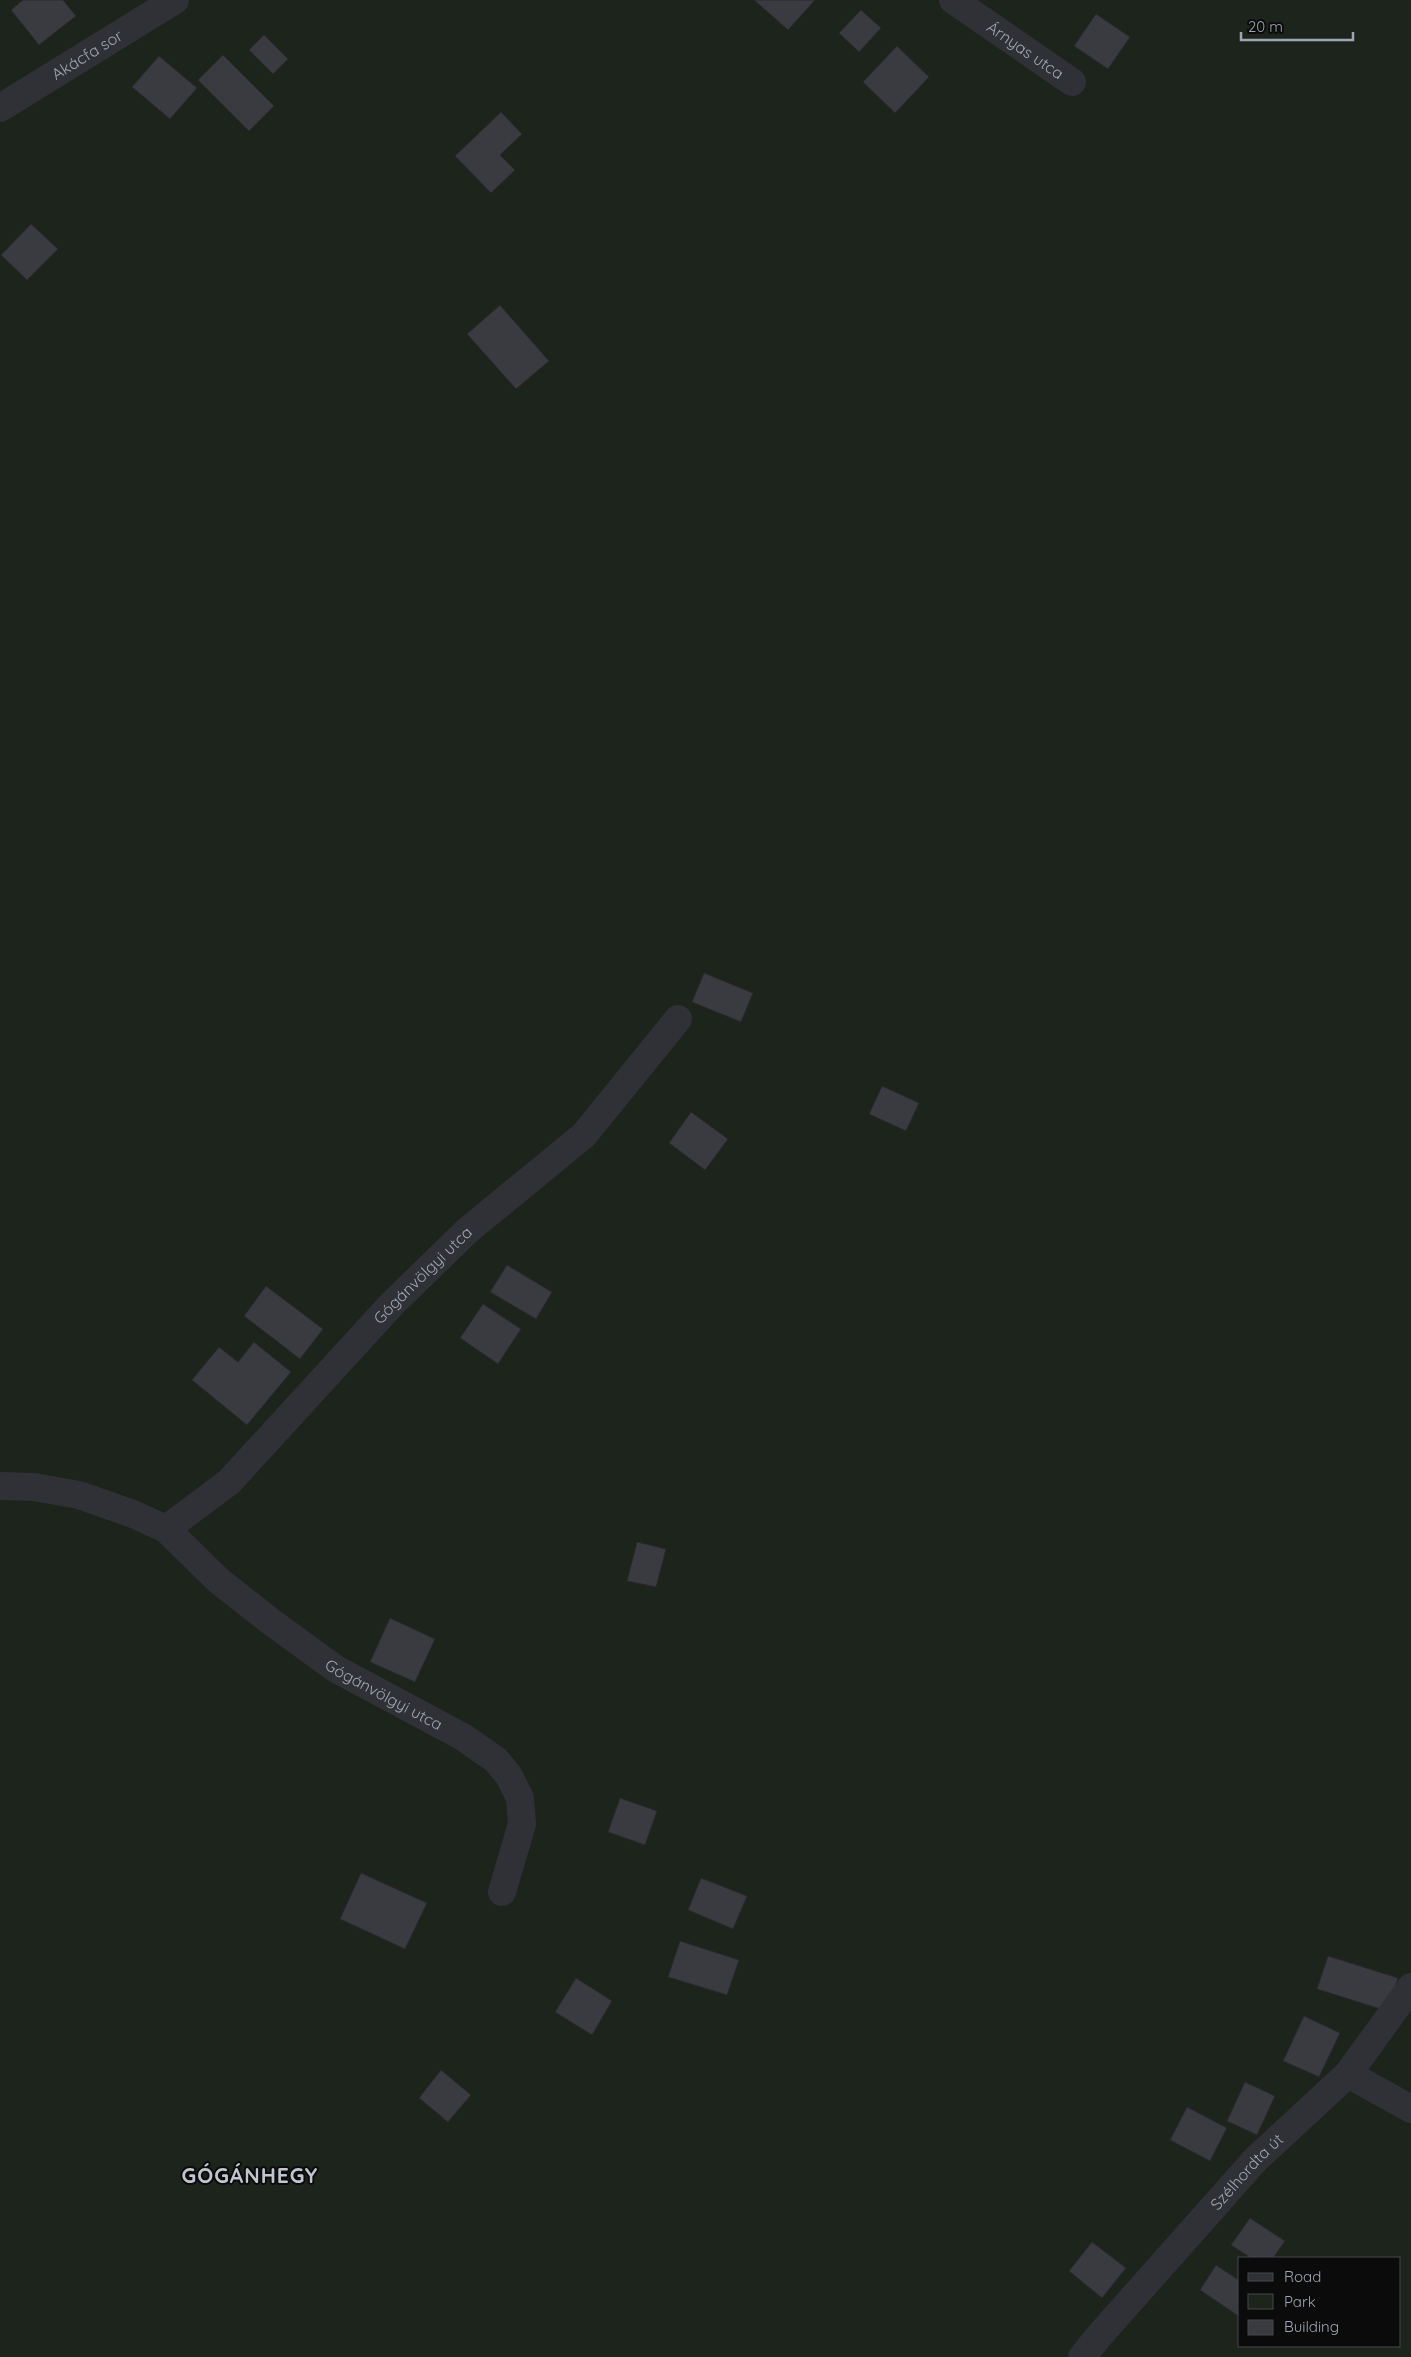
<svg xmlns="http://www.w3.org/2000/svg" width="1411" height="2357" font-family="Quicksand,sans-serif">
<rect width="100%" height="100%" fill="#0f1011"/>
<path fill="#1c241c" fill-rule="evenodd" d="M0,0H1411V2357H0ZM1240,2258H1400V2346H1240Z"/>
<g fill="#3a3b41" stroke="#29292d">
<polygon points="23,0 63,0 76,16 39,45 11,10"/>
<polygon points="754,0 815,0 788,30"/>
<polygon points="861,10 881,28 859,52 839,33"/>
<polygon points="1096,14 1130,37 1108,69 1074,46"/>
<polygon points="264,35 288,59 273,74 249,50"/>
<polygon points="897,46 929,77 895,113 863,82"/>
<polygon points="223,55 274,106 249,131 198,80"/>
<polygon points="159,56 197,88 170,119 132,87"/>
<polygon points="501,112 522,134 500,155 515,170 491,193 455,156"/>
<polygon points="31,224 58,249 27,280 1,255"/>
<polygon points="500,305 549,361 516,389 467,334"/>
<polygon points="704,973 753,993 741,1022 692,1002"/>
<polygon points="882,1086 919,1103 906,1131 869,1114"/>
<polygon points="691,1112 728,1139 705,1170 669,1143"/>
<polygon points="507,1265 552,1292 536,1319 490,1292"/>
<polygon points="266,1286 323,1329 300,1359 244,1316"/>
<polygon points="483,1304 521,1329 498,1364 460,1338"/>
<polygon points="254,1342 291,1372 247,1425 192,1380 219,1347 238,1362"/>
<polygon points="637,1542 666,1549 656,1587 627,1581"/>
<polygon points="390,1618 435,1639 415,1682 370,1662"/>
<polygon points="620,1798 657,1811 645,1845 608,1832"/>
<polygon points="361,1873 427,1903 405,1949 340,1919"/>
<polygon points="701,1878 747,1896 733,1929 688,1910"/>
<polygon points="680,1941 739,1960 727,1995 668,1977"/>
<polygon points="1328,1956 1398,1978 1387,2011 1317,1989"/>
<polygon points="576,1978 612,2001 592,2035 555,2012"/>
<polygon points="1304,2016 1340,2033 1319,2077 1283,2061"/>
<polygon points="441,2070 471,2095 448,2122 419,2098"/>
<polygon points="1245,2082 1275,2096 1257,2135 1227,2121"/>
<polygon points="1187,2107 1227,2128 1210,2161 1170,2140"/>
<polygon points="1250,2218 1285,2241 1273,2258 1251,2258 1231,2245"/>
<polygon points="1092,2242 1126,2268 1102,2298 1069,2271"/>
<polygon points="1216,2265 1240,2281 1240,2317 1200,2290"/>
</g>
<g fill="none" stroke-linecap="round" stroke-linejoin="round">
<g stroke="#303136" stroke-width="28">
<path id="s1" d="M953,0L1072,82"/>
<path id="s2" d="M0,108L175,0"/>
<path id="s3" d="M0,1486L34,1487L79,1495L133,1514L166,1529L218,1580L270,1621L336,1669L463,1737L496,1760L509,1776L520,1798L522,1824L502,1892"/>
<path id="s4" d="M166,1529L229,1482L391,1305L467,1231L584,1135L678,1019"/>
<polyline points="1348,2074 1411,2109"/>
<path id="s5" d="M1082,2357L1099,2336L1256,2159L1348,2074L1411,1987"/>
</g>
</g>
<g text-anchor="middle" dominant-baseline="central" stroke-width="4" stroke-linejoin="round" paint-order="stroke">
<g font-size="16" fill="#9fa6b3" stroke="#0b0b0c">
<text stroke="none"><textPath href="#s1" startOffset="88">Árnyas utca</textPath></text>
<text stroke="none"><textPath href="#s2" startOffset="102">Akácfa sor</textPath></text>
<text stroke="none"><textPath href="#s4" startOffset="362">Gógánvölgyi utca</textPath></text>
<text stroke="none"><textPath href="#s3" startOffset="448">Gógánvölgyi utca</textPath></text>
<text stroke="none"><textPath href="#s5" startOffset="248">Szélhordta út</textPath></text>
</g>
<g font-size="21" font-weight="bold" letter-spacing="1" fill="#c0c5cf" stroke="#0b0b0c">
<text x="250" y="2175">GÓGÁNHEGY</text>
</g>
</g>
<rect x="1238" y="2257" width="162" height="90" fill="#0b0b0c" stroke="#46494f"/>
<rect x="1248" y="2273" width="25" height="8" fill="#303136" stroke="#46494f"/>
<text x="1284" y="2282" font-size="15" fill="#9fa6b3">Road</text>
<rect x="1248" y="2294" width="25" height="15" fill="#1c241c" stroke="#46494f"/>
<text x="1284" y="2307" font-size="15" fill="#9fa6b3">Park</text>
<rect x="1248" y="2320" width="25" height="15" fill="#3a3b41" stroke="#46494f"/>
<text x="1284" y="2332" font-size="15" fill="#9fa6b3">Building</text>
<path d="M1241 32v8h112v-8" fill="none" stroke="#9fa6b3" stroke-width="2.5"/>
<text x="1248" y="32" font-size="15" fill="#9fa6b3" stroke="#0b0b0c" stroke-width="4" paint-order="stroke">20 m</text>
</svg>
